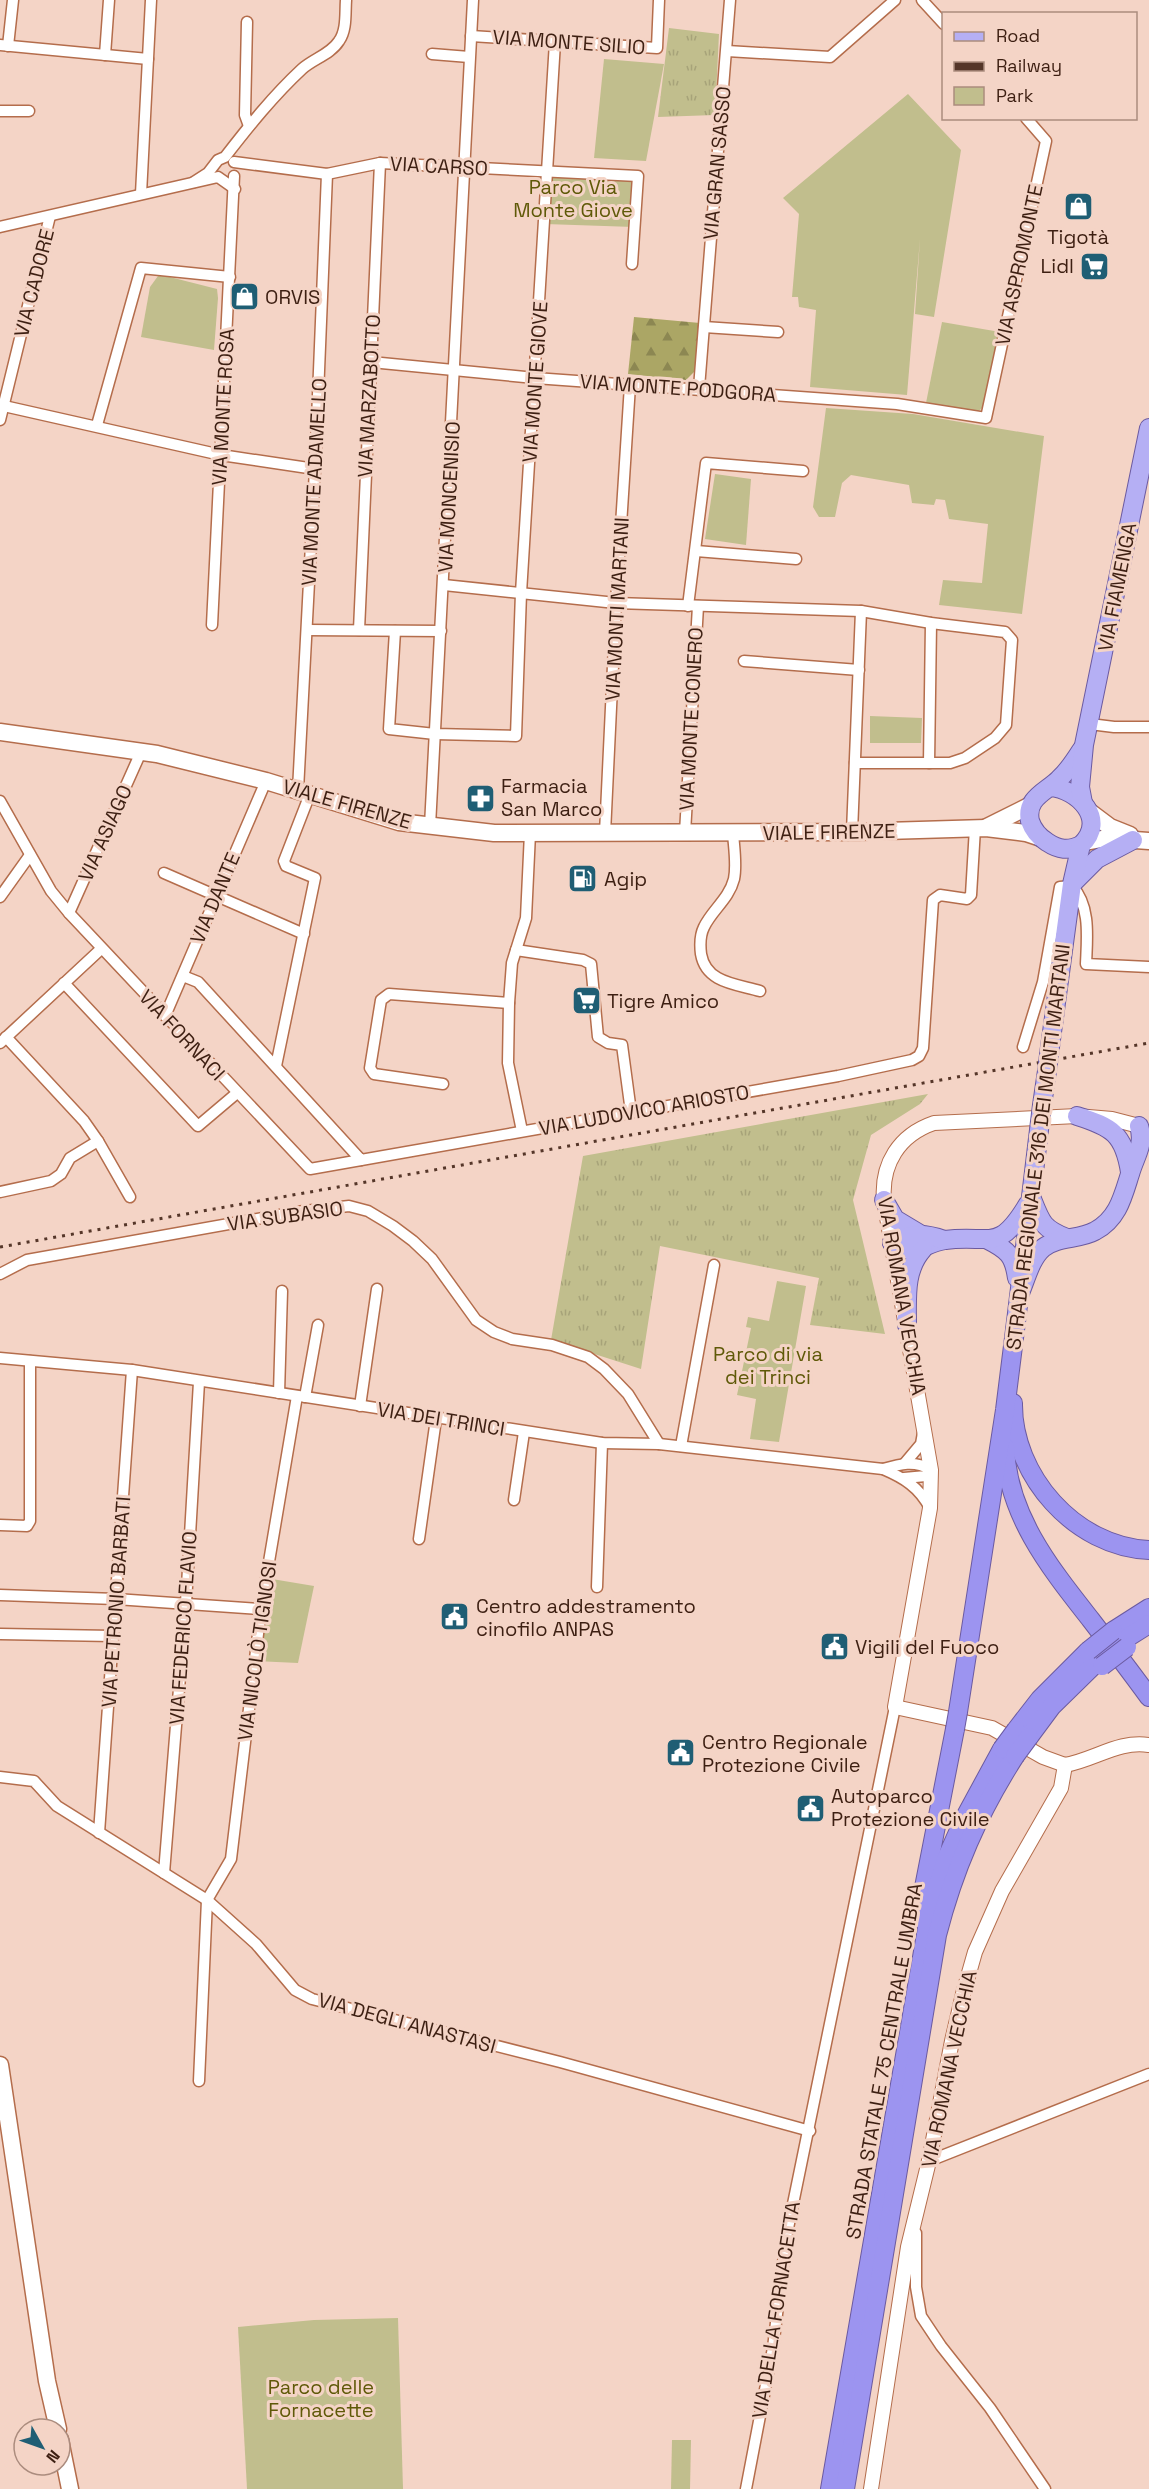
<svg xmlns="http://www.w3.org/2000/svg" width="1149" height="2489" font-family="'Space Grotesk',sans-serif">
<defs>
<pattern id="grass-tufts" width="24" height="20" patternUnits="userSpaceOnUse" patternTransform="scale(1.5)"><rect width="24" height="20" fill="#c1be8d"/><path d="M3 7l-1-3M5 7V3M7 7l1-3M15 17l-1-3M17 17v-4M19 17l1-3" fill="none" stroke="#a7a379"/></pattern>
<pattern id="forest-firs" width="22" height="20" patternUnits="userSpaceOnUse" patternTransform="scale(1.5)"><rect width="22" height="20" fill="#aba665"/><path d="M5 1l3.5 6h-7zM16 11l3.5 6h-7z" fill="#8c8752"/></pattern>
</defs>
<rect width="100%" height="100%" fill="#f4d4c6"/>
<g fill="url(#grass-tufts)">
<polygon points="669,28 719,34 715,115 658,117"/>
<polygon points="928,1094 920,1104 871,1135 853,1200 885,1334 810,1325 819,1278 660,1246 641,1369 551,1340 583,1156"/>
</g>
<polygon fill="url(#forest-firs)" points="634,317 700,323 696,370 686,380 628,374"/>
<g fill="#c1be8d">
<polygon points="604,59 664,64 646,161 594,158"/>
<polygon points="908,94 961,150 934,317 915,314 920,239 907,395 810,387 816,310 799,307 798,297 792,297 799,214 783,198"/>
<polygon points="548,171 638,176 634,227 545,224"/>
<polygon points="162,275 217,289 218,298 214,350 141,337 150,287 158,276"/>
<polygon points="942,322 1000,332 986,404 978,412 926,403"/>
<polygon points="826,408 913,414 1044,436 1022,614 939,605 943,580 982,583 988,524 949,519 945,500 936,499 934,505 912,503 909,485 851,475 842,483 835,517 819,517 813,507"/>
<polygon points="715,474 751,479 746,545 705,539"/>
<polygon points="870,716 922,718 921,743 870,743"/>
<polygon points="777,1281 806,1286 779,1442 750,1439 756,1399 737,1395 751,1328 746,1327 748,1317 769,1321"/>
<polygon points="266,1578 314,1586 298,1663 255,1661"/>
<polygon points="398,2318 403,2489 247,2489 238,2327 314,2320"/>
<polygon points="672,2440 691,2440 690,2489 671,2489"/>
</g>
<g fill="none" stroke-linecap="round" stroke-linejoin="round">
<defs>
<g id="minor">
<polyline points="922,0 944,24"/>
<polyline points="247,22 245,115 249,126"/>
<polyline points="471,36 657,48 659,0"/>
<polyline points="0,45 148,59"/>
<polyline points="8,46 13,0"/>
<polyline points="727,51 830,57 895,0"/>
<polyline points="432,54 469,57"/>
<polyline points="105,55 109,0"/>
<polyline points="0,111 29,111"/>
<polyline points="234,162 327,174 380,163 638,176 632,264"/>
<path d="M194,182L208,173L218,160L225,157C249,126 273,96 302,69C313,59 331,54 339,41C347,30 345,13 346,0"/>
<polyline points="141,194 151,0"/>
<polyline points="0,227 218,177 235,189"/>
<polyline points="704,327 778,332"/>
<polyline points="371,362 535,378 897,404 986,418 1046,141 1026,118"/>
<polyline points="699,388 730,0"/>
<polyline points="4,406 221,455 315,469"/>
<polyline points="0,420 50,216"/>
<polyline points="97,425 141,268 230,277"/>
<polyline points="696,551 796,559"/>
<polyline points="444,585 616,603 861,611 931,623 1005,632 1012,640 1006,725 995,738 965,758 950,763 855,763"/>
<polyline points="688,606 706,463 803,471"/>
<polyline points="212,625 234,176"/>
<polyline points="307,630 441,631"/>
<polyline points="359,630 380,163"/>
<polyline points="395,631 389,729 435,734 516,736 521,593 555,42"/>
<polyline points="744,661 859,670"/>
<polyline points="1090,724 1114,727 1149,727"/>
<polyline points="929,763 931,623"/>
<polyline points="298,790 315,469 327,174"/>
<polyline points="0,801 51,891 69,913 310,1169 361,1160"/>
<polyline points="430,826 473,0"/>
<polyline points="852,832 861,611"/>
<polyline points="605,833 616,603 630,385"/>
<polyline points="685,833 698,606"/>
<path d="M733,833C734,848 737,865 734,879C729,899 712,910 704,927C700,935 700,946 701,954C706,983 736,984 760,991"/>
<polyline points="164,873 304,934"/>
<polyline points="0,897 30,855"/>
<polyline points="69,913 141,752"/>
<polyline points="516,950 583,960 591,964 598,1037 608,1043 622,1045 631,1112"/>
<polyline points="183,976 198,982 361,1160 838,1076 912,1060 919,1056 923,1048 933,900 940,895 967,899 971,895 975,828"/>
<polyline points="64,983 198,1126 237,1093"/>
<polyline points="165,1016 266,781"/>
<polyline points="6,1037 84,1121 98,1141 130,1197"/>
<polyline points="0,1043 101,949"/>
<path d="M1023,1047L1043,982L1060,887L1072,886C1091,906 1087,938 1086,964L1149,967"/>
<polyline points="276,1066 315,878 286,866 284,861 310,794"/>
<polyline points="443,1084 374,1074 370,1068 381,1000 389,994 509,1003"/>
<polyline points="522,1131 508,1063 509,1003 512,963 526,918 530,833"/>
<polyline points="0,1192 51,1181 61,1174 70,1158 98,1141"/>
<polyline points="0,1274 27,1260 296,1212 349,1206 368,1211 393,1226 413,1241 432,1259 476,1320 494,1332 512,1339 552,1345 588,1357 604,1369 628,1394 659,1444"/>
<path d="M0,1358L132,1370L602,1443L659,1444L883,1469C904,1478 919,1487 930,1508"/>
<polyline points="279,1393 282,1291"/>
<polyline points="305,1397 318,1325"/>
<polyline points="360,1406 377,1289"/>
<polyline points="681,1446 714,1265"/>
<polyline points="905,1463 921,1444 923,1433"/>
<path d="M883,1469C900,1464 915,1460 931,1470L926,1476L904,1478"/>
<polyline points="514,1500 524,1432"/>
<polyline points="0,1525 27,1526 30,1521 30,1361"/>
<polyline points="419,1539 436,1419"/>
<polyline points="597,1587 602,1443"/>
<polyline points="0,1595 116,1599 261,1609"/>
<polyline points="0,1634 113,1636"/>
<polyline points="0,1777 34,1781 57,1806 207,1900 256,1944 295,1990 312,1999 560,2062 810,2131"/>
<polyline points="99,1833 132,1370"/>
<polyline points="164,1873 186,1603 199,1382"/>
<polyline points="199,2081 207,1900 231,1859 261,1609 297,1396"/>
<polyline points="929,2161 1149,2074"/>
<polyline points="916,2233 916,2287 921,2316 941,2346 990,2408 1045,2489"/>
<polyline points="746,2489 773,2348 786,2238 895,1707"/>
</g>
<g id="tertiary">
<path d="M1065,1765L1043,1757L992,1728L895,1707L930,1508L931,1470L884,1200C881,1164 899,1135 934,1123L1077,1116L1112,1119L1139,1126"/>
<path d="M1065,1765C1094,1760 1119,1740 1149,1745"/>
<polyline points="871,2489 908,2247 929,2161 952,2041 963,1994 975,1952 1002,1891 1061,1788 1065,1765"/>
</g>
<g id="secondary">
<polyline points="0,732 157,754 266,781 399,822 494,833 852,832 986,828 1026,833 1041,838"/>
<polyline points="1090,812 1110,827 1130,835"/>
<polyline points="987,827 1029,806"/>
<polyline points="1085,842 1107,838 1149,841"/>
<polyline points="0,2065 47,2381 58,2429"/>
<polyline points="60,2440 70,2489"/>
</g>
<g id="primary">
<path d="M1050,787C1078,789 1108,820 1081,845C1068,851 1059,850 1047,842C1039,837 1033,830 1030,821C1025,798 1046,792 1059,779C1069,770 1075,760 1082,749"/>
<polyline points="1083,803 1080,787 1084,745 1149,428"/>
<polyline points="1073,883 1097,859 1133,840"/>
<polyline points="1050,1047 1072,884 1081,845"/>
<polyline points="1042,1105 1047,1071"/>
<path d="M1077,1116C1112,1127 1124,1134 1130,1172"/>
<path d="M1032,1199C1041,1222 1043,1229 1067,1238"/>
<polyline points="884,1200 895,1219 920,1234"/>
<path d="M988,1240C1008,1250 1014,1256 1017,1278"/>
<path d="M892,1243C918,1258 921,1244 945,1240C991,1234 998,1254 1028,1204"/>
<path d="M892,1243C910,1233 925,1233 944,1240"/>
<path d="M1020,1293C1026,1279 1031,1258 1043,1248C1058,1236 1079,1240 1095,1231C1118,1219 1123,1196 1130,1174C1135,1156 1145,1145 1139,1126"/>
<path d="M907,1325C907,1298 904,1270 923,1249"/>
<polyline points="1015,1330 1039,1130"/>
</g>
<g id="trunk">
<path d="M1013,1403C1012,1475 1075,1547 1149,1550"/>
<path d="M1005,1447C1007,1515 1051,1569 1091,1620C1111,1646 1130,1671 1149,1697"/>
<polyline points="1113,1631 1149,1608"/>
<polyline points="1122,1641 1149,1624"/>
<polyline points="958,1712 1005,1410 1015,1330"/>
<polyline points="1016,1730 1040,1699 1088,1651"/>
<polyline points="1029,1737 1052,1706 1100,1659"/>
<polyline points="918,1918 955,1729"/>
<polyline points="830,2489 930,1911 947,1857 964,1819 1002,1749"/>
<path d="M845,2489L937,1935C954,1869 978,1814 1015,1756"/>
</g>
</defs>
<use href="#minor" stroke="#b46d4c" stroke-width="13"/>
<use href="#tertiary" stroke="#b46d4c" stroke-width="16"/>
<use href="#secondary" stroke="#b46d4c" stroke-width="19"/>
<use href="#primary" stroke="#6b5aa0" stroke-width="20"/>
<use href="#trunk" stroke="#6b5aa0" stroke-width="20"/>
<use href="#minor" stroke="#fff" stroke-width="10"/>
<use href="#tertiary" stroke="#fff" stroke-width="14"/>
<use href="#secondary" stroke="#fff" stroke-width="16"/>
<use href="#primary" stroke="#b5aff4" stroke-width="18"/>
<use href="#trunk" stroke="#9c94f0" stroke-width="18"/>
<polyline stroke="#553629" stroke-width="3" stroke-dasharray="3 6" stroke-linecap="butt" points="0,1247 1149,1043"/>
<defs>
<g id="primary-bridge">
<polyline points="1047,1071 1050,1047"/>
<polyline points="1039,1130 1042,1105"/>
</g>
<g id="trunk-bridge">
<polyline points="1088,1651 1113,1631"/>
<polyline points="1102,1666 1127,1647"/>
<polyline points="955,1729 958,1712"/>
<polyline points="1002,1749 1016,1730"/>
<polyline points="1015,1756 1029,1737"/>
</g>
</defs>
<use href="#primary-bridge" stroke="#6b5aa0" stroke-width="20" stroke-linecap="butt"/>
<use href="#trunk-bridge" stroke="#6b5aa0" stroke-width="20" stroke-linecap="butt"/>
<use href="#primary-bridge" stroke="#b5aff4" stroke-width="18"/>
<use href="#trunk-bridge" stroke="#9c94f0" stroke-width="18"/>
</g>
<defs>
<symbol id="shop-square" viewBox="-11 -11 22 22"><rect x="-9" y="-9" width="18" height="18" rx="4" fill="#1f5e74" stroke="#f4d4c6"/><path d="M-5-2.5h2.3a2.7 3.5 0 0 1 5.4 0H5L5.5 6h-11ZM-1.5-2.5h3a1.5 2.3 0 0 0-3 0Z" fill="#fff"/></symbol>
<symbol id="supermarket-square" viewBox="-11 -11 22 22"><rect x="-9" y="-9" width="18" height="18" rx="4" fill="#1f5e74" stroke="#f4d4c6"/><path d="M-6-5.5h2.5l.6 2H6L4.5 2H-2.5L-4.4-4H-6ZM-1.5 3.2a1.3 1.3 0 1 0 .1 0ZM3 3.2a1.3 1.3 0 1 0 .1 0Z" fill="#fff"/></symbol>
<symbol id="pharmacy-square" viewBox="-11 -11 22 22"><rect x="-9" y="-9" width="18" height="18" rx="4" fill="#1f5e74" stroke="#f4d4c6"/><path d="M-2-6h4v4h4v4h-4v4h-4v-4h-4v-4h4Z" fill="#fff"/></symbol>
<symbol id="fuel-square" viewBox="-11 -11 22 22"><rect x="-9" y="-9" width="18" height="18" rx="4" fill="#1f5e74" stroke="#f4d4c6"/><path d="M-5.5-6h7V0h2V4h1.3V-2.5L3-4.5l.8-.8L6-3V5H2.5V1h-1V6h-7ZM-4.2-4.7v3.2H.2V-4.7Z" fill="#fff"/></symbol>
<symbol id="civic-square" viewBox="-11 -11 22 22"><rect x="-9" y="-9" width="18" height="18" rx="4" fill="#1f5e74" stroke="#f4d4c6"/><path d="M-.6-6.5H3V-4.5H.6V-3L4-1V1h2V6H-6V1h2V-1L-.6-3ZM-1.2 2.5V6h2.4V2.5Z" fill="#fff"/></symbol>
</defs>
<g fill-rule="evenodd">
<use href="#shop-square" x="1062" y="190" width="33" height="33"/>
<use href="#supermarket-square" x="1078" y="250" width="33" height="33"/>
<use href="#shop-square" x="228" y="280" width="33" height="33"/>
<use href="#pharmacy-square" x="464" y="782" width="33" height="33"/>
<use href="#fuel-square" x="566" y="862" width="33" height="33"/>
<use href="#supermarket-square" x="570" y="984" width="33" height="33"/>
<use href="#civic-square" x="438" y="1600" width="33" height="33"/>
<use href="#civic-square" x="818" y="1630" width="33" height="33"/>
<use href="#civic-square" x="664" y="1736" width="33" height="33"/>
<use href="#civic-square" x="794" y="1792" width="33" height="33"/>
</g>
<g text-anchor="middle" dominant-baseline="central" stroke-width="6" stroke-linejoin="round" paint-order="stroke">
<g font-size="20" fill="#3d1f12" stroke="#f4d4c6">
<text transform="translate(569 42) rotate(4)">VIA MONTE SILIO</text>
<text transform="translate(717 163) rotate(-85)">VIA GRAN SASSO</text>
<text transform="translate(439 166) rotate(3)">VIA CARSO</text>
<text transform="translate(1019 265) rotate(-78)">VIA ASPROMONTE</text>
<text transform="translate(34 283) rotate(-76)">VIA CADORE</text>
<text transform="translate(535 382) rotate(-86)">VIA MONTE GIOVE</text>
<text transform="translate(678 388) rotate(4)">VIA MONTE PODGORA</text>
<text transform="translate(369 396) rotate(-87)">VIA MARZABOTTO</text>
<text transform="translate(223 407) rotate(-87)">VIA MONTE ROSA</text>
<text transform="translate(314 482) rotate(-87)">VIA MONTE ADAMELLO</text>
<text transform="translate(449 497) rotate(-87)">VIA MONCENISIO</text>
<text transform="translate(1117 587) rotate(-79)">VIA FIAMENGA</text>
<text transform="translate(617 609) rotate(-87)">VIA MONTI MARTANI</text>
<text transform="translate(691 719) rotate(-87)">VIA MONTE CONERO</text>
<text transform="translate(347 804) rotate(16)">VIALE FIRENZE</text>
<text transform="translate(829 832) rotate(-1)">VIALE FIRENZE</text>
<text transform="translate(105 833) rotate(-66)">VIA ASIAGO</text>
<text transform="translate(215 898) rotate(-67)">VIA DANTE</text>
<text transform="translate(182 1035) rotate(47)">VIA FORNACI</text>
<text transform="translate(644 1110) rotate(-10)">VIA LUDOVICO ARIOSTO</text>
<text transform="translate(1038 1147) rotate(-83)">STRADA REGIONALE 316 DEI MONTI MARTANI</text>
<text transform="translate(285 1216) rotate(-8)">VIA SUBASIO</text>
<text transform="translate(902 1296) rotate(80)">VIA ROMANA VECCHIA</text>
<text transform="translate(441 1419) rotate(9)">VIA DEI TRINCI</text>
<text transform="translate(116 1602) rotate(-86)">VIA PETRONIO BARBATI</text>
<text transform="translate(183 1628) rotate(-86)">VIA FEDERICO FLAVIO</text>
<text transform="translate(257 1651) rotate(-82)">VIA NICOLÒ TIGNOSI</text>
<text transform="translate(407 2023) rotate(15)">VIA DEGLI ANASTASI</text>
<text transform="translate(884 2061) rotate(-80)">STRADA STATALE 75 CENTRALE UMBRA</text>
<text transform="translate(949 2069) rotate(-78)">VIA ROMANA VECCHIA</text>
<text transform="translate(776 2310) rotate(-81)">VIA DELLA FORNACETTA</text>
</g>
<g font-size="20" fill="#5f5908" stroke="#f4d4c6">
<text x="573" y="187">Parco Via<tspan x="573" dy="23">Monte Giove</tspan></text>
<text x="768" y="1354">Parco di via<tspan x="768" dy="23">dei Trinci</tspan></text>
<text x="321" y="2387">Parco delle<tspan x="321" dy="23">Fornacette</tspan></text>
</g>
<g font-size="20" fill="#3d1f12" stroke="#f4d4c6" text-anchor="start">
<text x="1078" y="237" text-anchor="middle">Tigotà</text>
<text x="1074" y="266" text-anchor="end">Lidl</text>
<text x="265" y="297">ORVIS</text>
<text x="501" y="786">Farmacia<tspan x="501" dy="23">San Marco</tspan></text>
<text x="604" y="879">Agip</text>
<text x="607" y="1001">Tigre Amico</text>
<text x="476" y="1606">Centro addestramento<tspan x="476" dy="23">cinofilo ANPAS</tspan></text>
<text x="855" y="1647">Vigili del Fuoco</text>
<text x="702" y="1742">Centro Regionale<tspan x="702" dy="23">Protezione Civile</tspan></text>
<text x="831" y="1796">Autoparco<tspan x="831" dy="23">Protezione Civile</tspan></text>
</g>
</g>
<rect x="942" y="12" width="195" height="108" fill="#f4d4c6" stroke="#ab8c7e" stroke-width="1.5"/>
<rect x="954" y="32" width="30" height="9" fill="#b5aff4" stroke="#ab8c7e" stroke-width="1.5"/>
<text x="996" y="42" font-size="18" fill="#3d1f12">Road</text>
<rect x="954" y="62" width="30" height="9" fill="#553629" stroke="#ab8c7e" stroke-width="1.5"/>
<text x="996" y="72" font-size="18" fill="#3d1f12">Railway</text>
<rect x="954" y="87" width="30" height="18" fill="#c1be8d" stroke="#ab8c7e" stroke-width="1.5"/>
<text x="996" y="102" font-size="18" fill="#3d1f12">Park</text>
<g transform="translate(42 2447) rotate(130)"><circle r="28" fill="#f4d4c6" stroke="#ab8c7e" stroke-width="1.5"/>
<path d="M0-4.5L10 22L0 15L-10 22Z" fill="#1f5e74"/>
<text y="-9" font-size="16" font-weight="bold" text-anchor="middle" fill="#3d1f12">N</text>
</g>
</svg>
